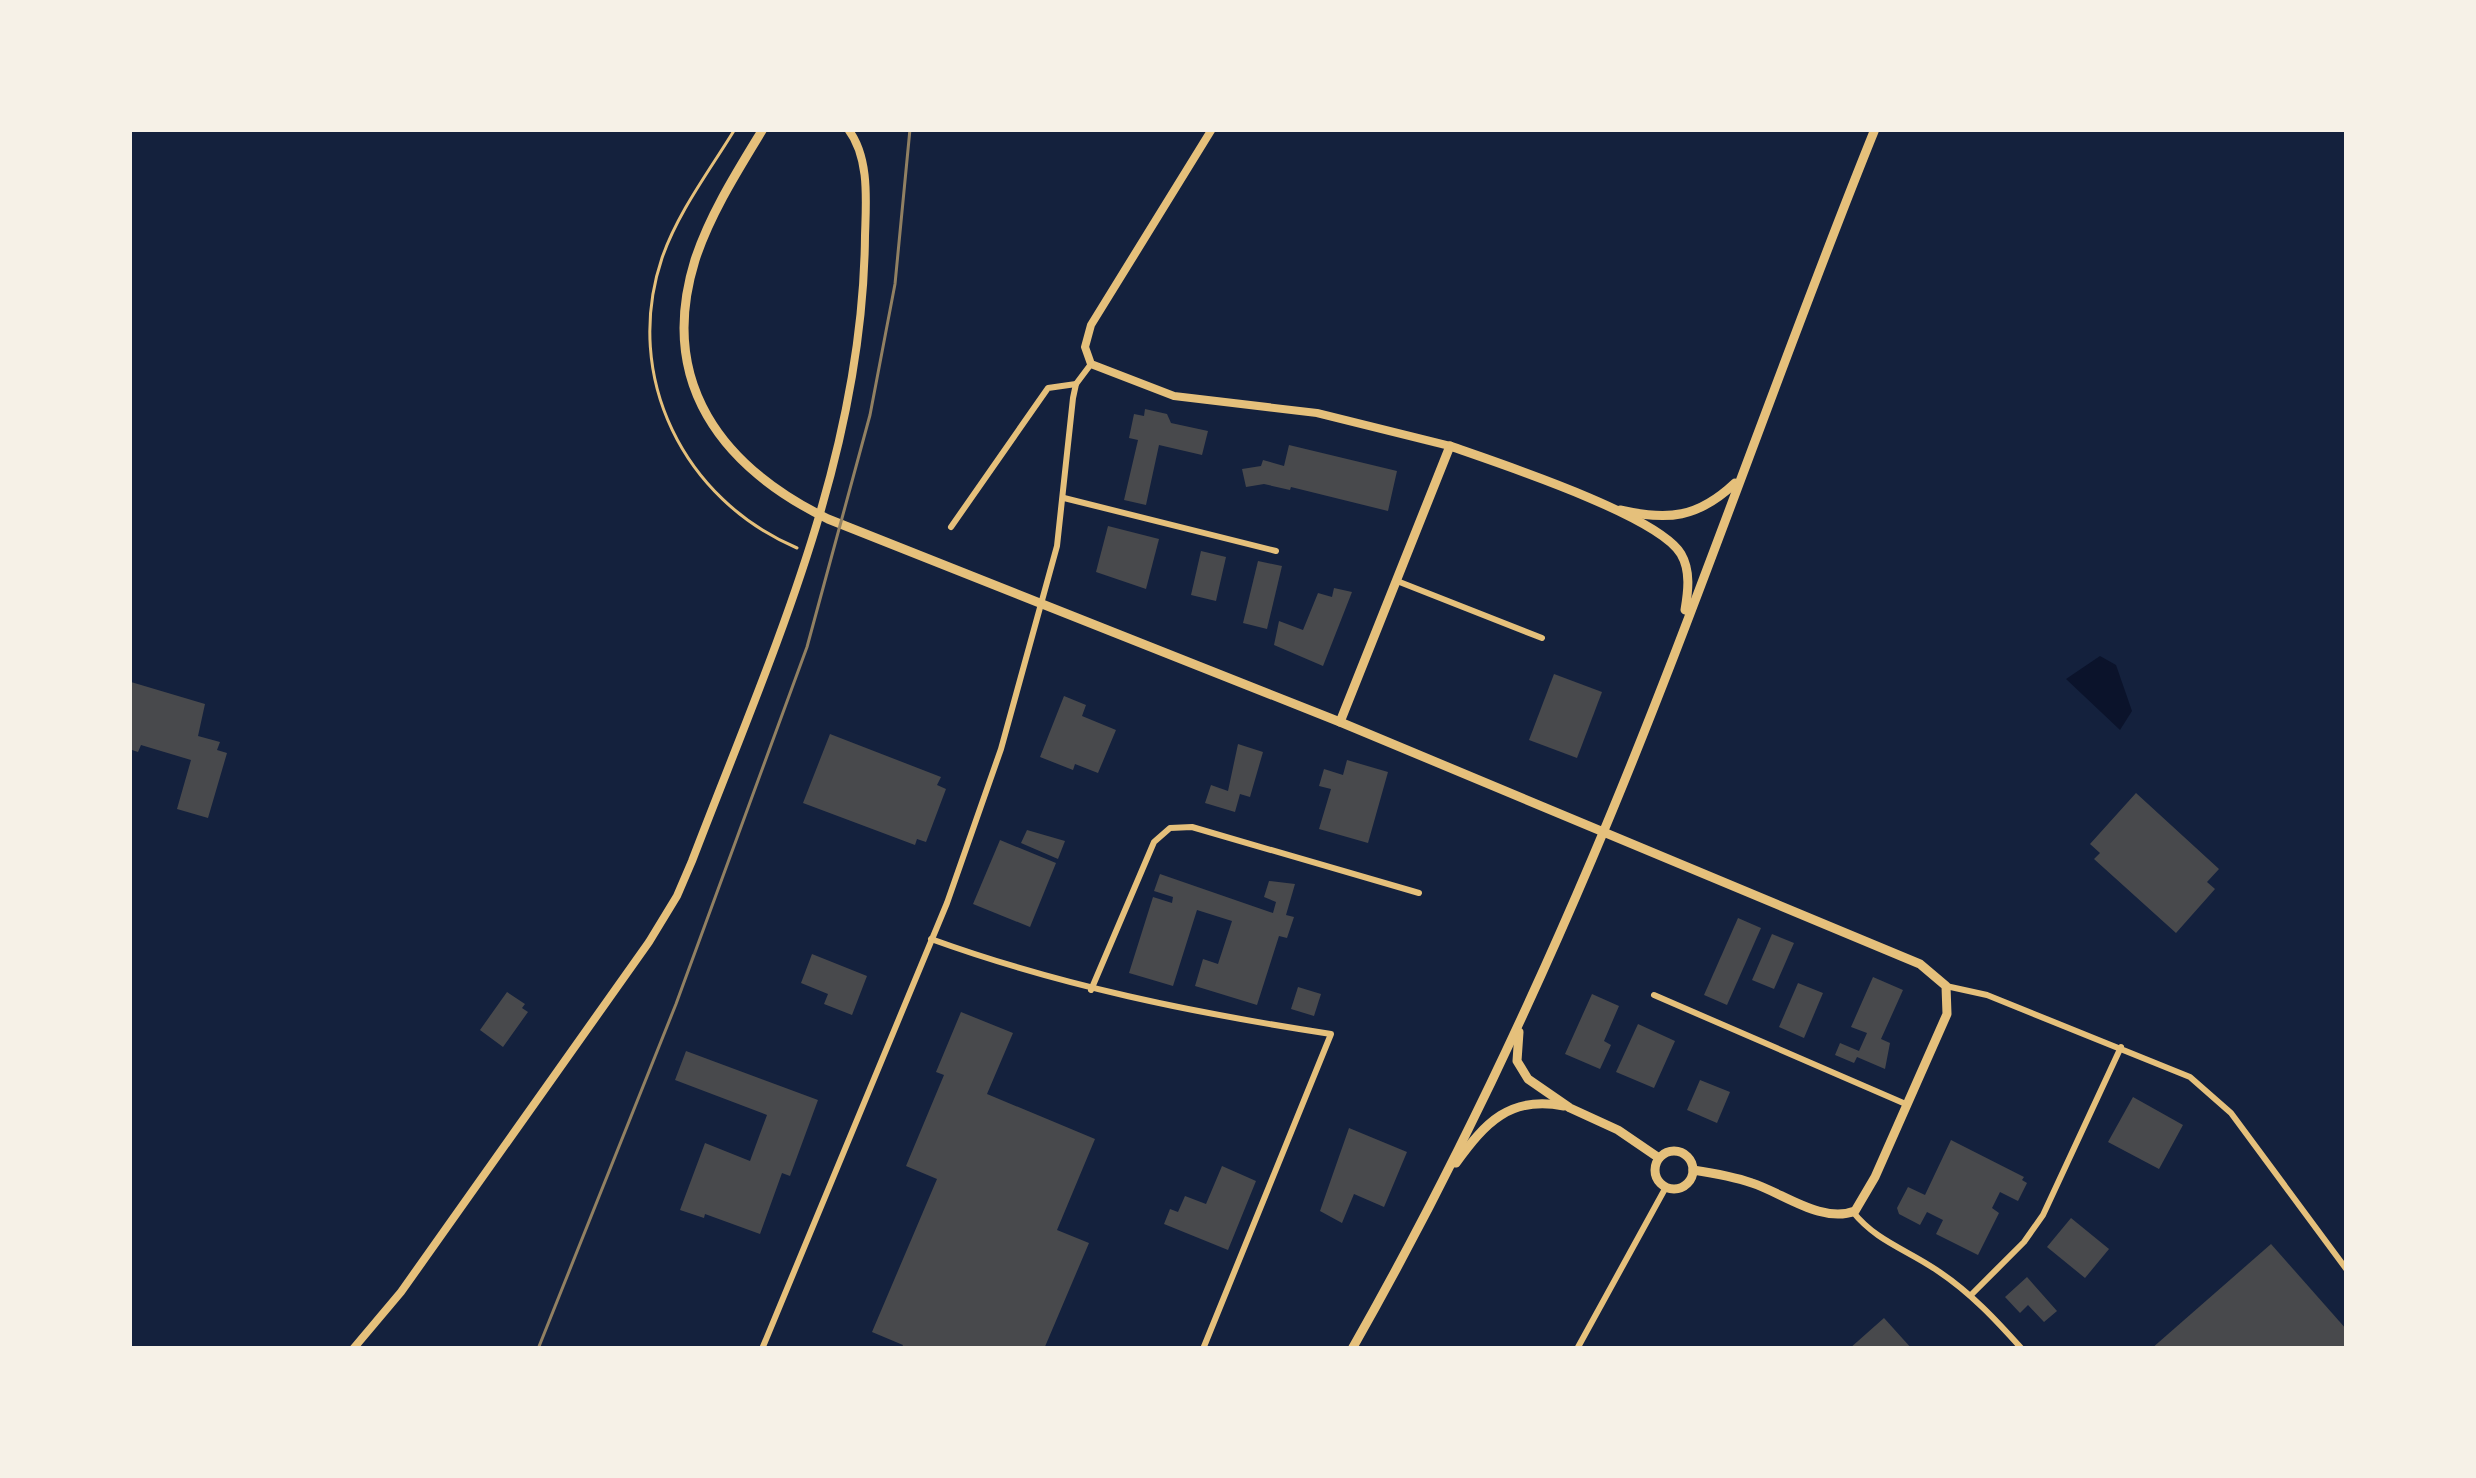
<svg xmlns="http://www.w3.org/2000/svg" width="2476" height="1478" font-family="Ubuntu,sans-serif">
<rect width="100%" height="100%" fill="#14213d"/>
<polygon fill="#0b132b" points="2100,656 2116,665 2132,711 2120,730 2066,679"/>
<g fill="#48494c">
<polygon points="1145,409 1167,414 1171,423 1208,431 1202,455 1159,445 1146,505 1124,500 1138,440 1129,438 1134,414 1144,416"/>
<polygon points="1289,445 1397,471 1388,511 1291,487 1290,490 1264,484 1246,487 1242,469 1261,466 1263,460 1284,466"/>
<polygon points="1108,526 1159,539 1146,589 1096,572"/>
<polygon points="1201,551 1226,557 1216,601 1191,595"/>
<polygon points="1258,561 1282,566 1267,629 1243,623"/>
<polygon points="1334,588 1352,592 1323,666 1274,645 1279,621 1303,630 1318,593 1332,597"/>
<polygon points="1554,674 1602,692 1577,758 1529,740"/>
<polygon points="131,682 205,704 198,736 220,742 217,750 227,753 208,818 177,809 191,760 141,745 138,752 129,749"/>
<polygon points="1064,696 1086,705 1082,716 1116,730 1098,773 1075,764 1073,770 1040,757"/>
<polygon points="830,734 941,777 937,785 946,789 926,842 917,839 915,845 803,803"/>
<polygon points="1238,744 1263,752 1250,797 1240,794 1235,812 1205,803 1211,785 1228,791"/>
<polygon points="1347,760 1388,772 1368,843 1319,829 1331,789 1319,786 1324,769 1343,775"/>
<polygon points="2136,793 2219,869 2207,882 2215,889 2176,933 2094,859 2100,853 2090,844"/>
<polygon points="1027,830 1065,841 1058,859 1021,843"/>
<polygon points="1000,840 1056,863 1030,927 973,904"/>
<polygon points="1160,874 1273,913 1276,902 1264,897 1269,881 1295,884 1286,915 1294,917 1287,938 1279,936 1257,1005 1195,986 1203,959 1218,964 1232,921 1197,910 1173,986 1129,973 1153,897 1172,903 1173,897 1154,891"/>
<polygon points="1738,918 1761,928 1727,1005 1704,995"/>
<polygon points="1772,934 1794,943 1774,989 1752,980"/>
<polygon points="812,954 867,976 852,1015 824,1004 828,994 801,983"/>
<polygon points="1873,977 1903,990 1881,1039 1890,1043 1885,1069 1857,1057 1854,1063 1835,1055 1840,1043 1859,1051 1867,1033 1851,1027"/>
<polygon points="1798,983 1823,993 1804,1038 1779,1027"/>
<polygon points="1298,987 1321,994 1314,1016 1291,1009"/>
<polygon points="507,992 525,1004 522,1008 528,1012 503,1047 480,1030"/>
<polygon points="1592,994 1619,1006 1604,1041 1611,1045 1600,1069 1565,1054"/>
<polygon points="961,1012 1013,1033 987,1094 1095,1139 1057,1230 1089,1243 1044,1349 901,1349 903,1345 872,1332 937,1179 906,1166 944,1075 936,1072"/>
<polygon points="1638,1024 1675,1041 1654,1088 1616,1072"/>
<polygon points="686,1051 818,1100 790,1176 782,1173 760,1234 705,1214 704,1218 680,1210 705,1143 750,1161 767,1115 675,1080"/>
<polygon points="1700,1080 1730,1092 1717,1123 1687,1110"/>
<polygon points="2133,1097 2183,1125 2159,1169 2108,1142"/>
<polygon points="1349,1128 1407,1152 1384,1207 1354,1194 1342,1223 1320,1211"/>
<polygon points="1951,1140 2024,1177 2022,1180 2027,1183 2018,1201 2000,1192 1992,1208 1999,1213 1978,1255 1936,1234 1943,1220 1927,1212 1920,1225 1899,1214 1897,1208 1908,1187 1925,1195"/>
<polygon points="1222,1166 1256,1181 1228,1250 1164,1224 1170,1209 1178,1212 1185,1196 1206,1204"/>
<polygon points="2071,1218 2109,1249 2085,1278 2047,1247"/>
<polygon points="2271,1244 2347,1330 2347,1349 2151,1349"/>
<polygon points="2027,1277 2057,1311 2044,1322 2028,1305 2020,1313 2005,1297"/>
<polygon points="1884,1318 1912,1349 1849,1349"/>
</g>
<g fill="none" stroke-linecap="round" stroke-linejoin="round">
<path stroke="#e5c07b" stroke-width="3" d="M735,129C710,170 678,212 662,258C622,377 684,500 797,548"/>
<g stroke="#e5c07b" stroke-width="6">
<polyline points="1064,498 1276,551"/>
<polyline points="951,527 1048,388 1076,384"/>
<polyline points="1397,581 1542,638"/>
<path d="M931,939C1061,986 1194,1013 1331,1034L1203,1349"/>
<polyline points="1946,986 1987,995 2190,1077 2231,1113 2347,1270"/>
<polyline points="1091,990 1154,842 1170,828 1192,827 1419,893"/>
<polyline points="1654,995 1908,1105"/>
<path d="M1853,1212C1876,1241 1908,1250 1938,1271C1971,1293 1996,1320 2022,1349"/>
<polyline points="1971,1295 2024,1242 2043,1215 2121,1047"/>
<polyline points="762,1349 947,903 1001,749 1057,546 1073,398 1076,384 1091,364"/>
<polyline points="1577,1349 1666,1187"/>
</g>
<g stroke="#e5c07b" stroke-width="8">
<polyline points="1212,129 1091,325 1085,347 1091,364 1174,396 1317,413 1450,446"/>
<path d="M353,1349L401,1292L649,942L677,896L692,861C770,657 863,458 865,236C866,201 870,158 848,129"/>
</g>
<g stroke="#e5c07b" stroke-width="9">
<path d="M763,129C738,170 710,214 695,260C657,383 722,467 828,519L1340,722L1920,964L1946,986L1947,1014L1875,1177L1855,1211C1822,1224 1783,1193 1752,1183C1732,1176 1713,1173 1693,1170"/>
<polyline points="1340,722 1450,446"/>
<circle cx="1674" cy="1170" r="19"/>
</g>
<g stroke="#e5c07b" stroke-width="9">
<path d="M1450,446C1498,463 1658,515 1681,554C1691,571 1688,592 1685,610"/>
<path d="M1620,510C1668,521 1698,518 1735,483"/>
<polyline points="1519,1032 1517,1061 1528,1079 1570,1108 1618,1130 1659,1158"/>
<path d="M1456,1163C1485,1123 1510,1095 1564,1106"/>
<path d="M1352,1349C1442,1191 1521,1026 1592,859C1694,619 1777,371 1875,129"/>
</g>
<polyline stroke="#918062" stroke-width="3" points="538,1349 676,1004 807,647 870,415 895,284 910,129"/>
</g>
<rect width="2476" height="1478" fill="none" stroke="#f6f1e7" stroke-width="264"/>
</svg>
